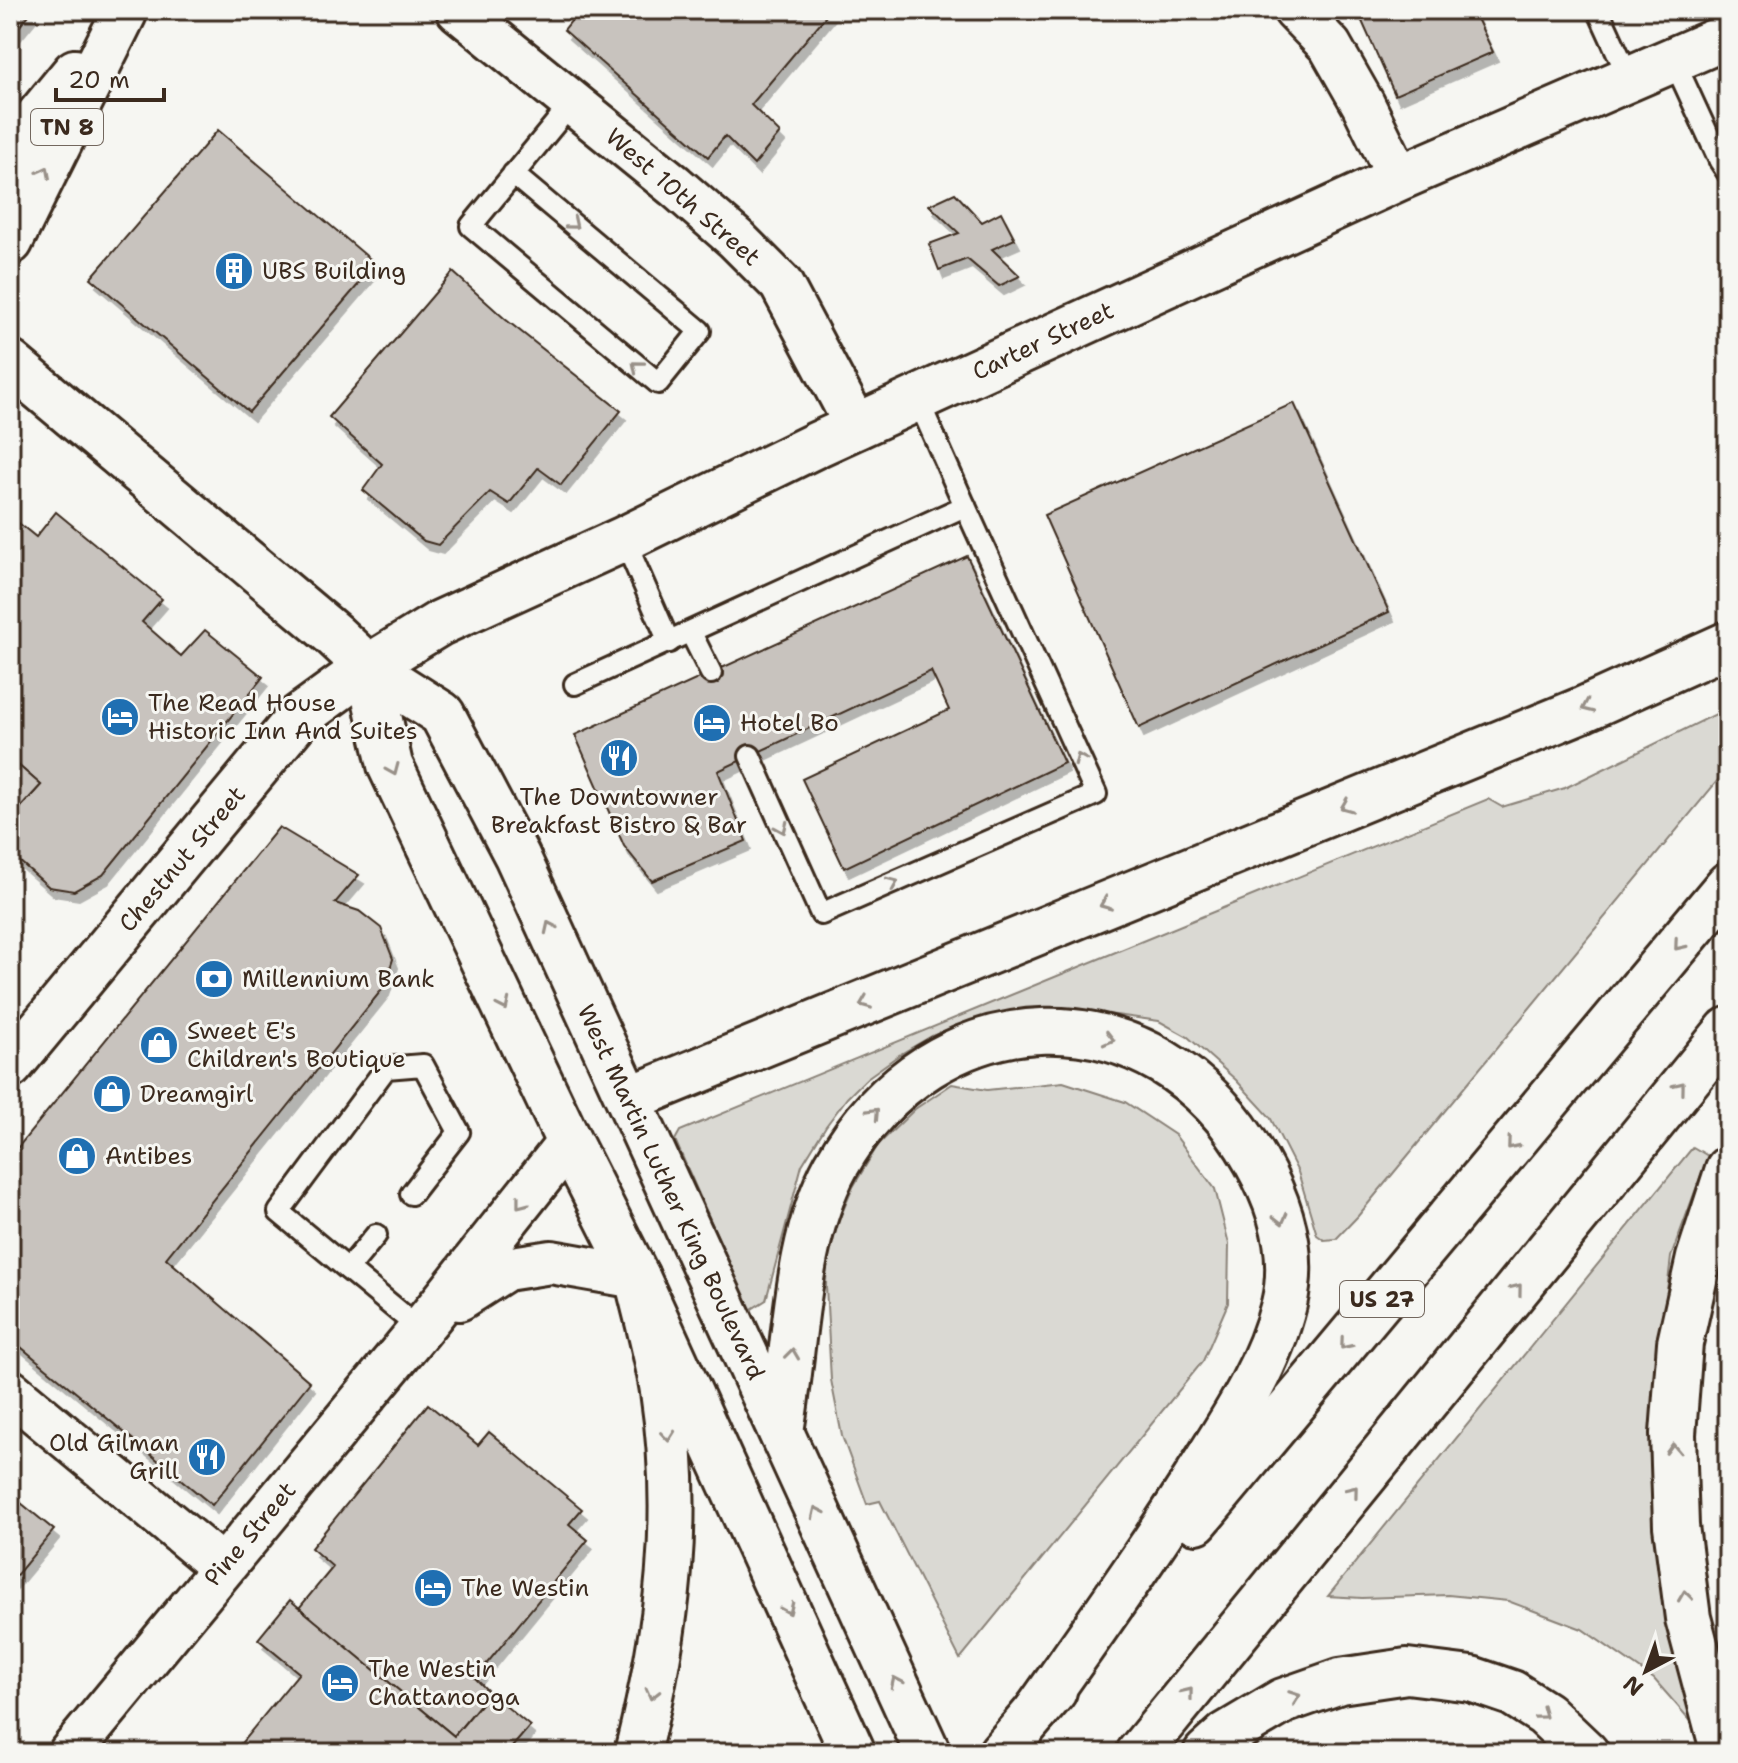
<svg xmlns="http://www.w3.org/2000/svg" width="1738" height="1763" font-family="'Shantell Sans',sans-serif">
<defs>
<filter id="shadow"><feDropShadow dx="5" dy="9" stdDeviation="0" flood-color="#0004"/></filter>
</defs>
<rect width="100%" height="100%" fill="#f6f6f2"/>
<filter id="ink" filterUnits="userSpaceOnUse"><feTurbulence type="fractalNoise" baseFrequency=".0125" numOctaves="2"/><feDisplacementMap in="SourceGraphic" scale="16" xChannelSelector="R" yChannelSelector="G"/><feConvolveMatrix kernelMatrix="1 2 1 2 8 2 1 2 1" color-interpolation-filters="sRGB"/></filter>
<g filter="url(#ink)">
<g fill="#dad9d3" stroke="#8a8278" stroke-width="2">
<polygon points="1728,708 1728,768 1358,1216 1336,1239 1324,1240 1317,1235 1298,1172 1270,1117 1236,1080 1188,1037 1159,1021 1116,1015 1062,1011 1011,1012 964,1023 932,1036 899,1055 867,1078 847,1098 826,1126 802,1165 766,1300 750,1310 675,1140 680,1131 1488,799 1502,807 1565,788"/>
<polygon points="1063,1082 1125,1102 1175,1135 1215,1189 1229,1244 1228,1303 1203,1361 960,1659 880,1501 867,1504 842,1436 831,1380 826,1286 827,1248 853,1187 878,1145 915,1109 952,1084 987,1090"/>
<polygon points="1693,1147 1708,1156 1671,1257 1653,1410 1702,1734 1654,1679 1582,1629 1508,1601 1448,1595 1362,1598 1328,1596"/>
</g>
<g fill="#c8c3be" stroke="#3b2a1e" stroke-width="2" filter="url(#shadow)">
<polygon points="10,10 33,10 10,38"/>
<polygon points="580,10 831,10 751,105 780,133 754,165 725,136 708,157 564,30"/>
<polygon points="1357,10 1473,10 1493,52 1395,95"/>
<polygon points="218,130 376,264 249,412 91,278"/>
<polygon points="955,193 982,222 1001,212 1015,239 992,249 1020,276 999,286 967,259 939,270 929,244 959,233 929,205"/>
<polygon points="453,272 505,319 621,411 561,485 538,468 509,504 490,492 438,545 424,541 363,490 382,464 329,417"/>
<polygon points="1294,403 1389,612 1139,728 1044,515"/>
<polygon points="56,512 162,599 142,622 181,656 205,630 263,677 103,875 74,891 49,887 10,853 10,819 41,785 10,758 10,516 36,537"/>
<polygon points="967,556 1064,763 844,868 802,779 949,710 931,671 718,771 746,841 652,881 624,846 575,735"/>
<polygon points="10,758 41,785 10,819"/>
<polygon points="279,827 359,875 335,903 359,911 381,928 393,959 384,987 166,1258 310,1382 212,1505 10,1338 10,1157"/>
<polygon points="428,1404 478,1445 489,1432 582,1509 569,1524 588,1540 475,1678 490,1693 454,1736 299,1608 333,1567 311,1548"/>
<polygon points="10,1494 54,1530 10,1583"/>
<polygon points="290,1600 454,1736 490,1693 530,1726 507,1753 233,1753 299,1673 258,1639"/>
</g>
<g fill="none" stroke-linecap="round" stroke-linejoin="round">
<defs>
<g id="lane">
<polyline points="1598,10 1630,80"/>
<polyline points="1674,61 1720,161 1728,173"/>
<polyline points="513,174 700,331 658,383 471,226 572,103"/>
<polyline points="624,539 669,642"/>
<polyline points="691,633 711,673"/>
<polyline points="575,684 965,506 918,400"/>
<polyline points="750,756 821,914 1096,794 965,506"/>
<polyline points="411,1194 459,1132 423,1065 386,1068 279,1212 420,1329"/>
<polyline points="348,1269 376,1235"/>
</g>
<g id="street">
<polyline points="458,10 675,186 736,239 781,284 857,427"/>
<polyline points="1295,10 1330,46 1363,104 1399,178"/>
<polyline points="459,1299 506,1269 551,1262 637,1277"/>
<polyline points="10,1391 222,1567"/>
<polyline points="70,1753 431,1316 569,1142"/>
</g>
<polyline id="secondary" points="10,1066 299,717 368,667 440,623 624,539 818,444 1399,178 1728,36"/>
<g id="primary">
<polyline points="10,151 75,72"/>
<polyline points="10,242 124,13"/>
<polyline points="10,363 333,634 368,667 442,714 517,856 928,1753"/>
<polyline points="368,667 390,765 569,1142 637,1277 853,1753"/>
</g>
<g id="highway">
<polyline points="629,1099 1584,709 1728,644"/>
<path d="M781,1431C796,1346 794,1243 836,1166C934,991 1156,982 1256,1161C1281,1205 1296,1254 1284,1304C1269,1365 1234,1418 1201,1470C1149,1553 1092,1632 1036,1712"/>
<polyline points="1196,1521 1728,885"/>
<path d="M637,1753C668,1629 682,1518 663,1391C657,1353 646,1315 637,1277"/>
<polyline points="1001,1753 1054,1691"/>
<polyline points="1139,1753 1728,1030"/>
<polyline points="1206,1753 1226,1735 1283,1701 1340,1681 1407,1671 1471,1679 1512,1693 1545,1714 1586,1753"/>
<polyline points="1724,1753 1688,1618 1676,1526 1673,1434 1680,1343 1699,1258 1728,1169"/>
</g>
</defs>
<use href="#lane" stroke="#3b2a1e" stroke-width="26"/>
<use href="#street" stroke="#3b2a1e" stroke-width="48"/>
<use href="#secondary" stroke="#3b2a1e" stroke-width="50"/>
<use href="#primary" stroke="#3b2a1e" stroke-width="50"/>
<use href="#highway" stroke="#3b2a1e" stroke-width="50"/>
<use href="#lane" stroke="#f6f6f2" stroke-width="20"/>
<use href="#street" stroke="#f6f6f2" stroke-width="42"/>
<use href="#secondary" stroke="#f6f6f2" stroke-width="44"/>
<use href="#primary" stroke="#f6f6f2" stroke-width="44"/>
<use href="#highway" stroke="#f6f6f2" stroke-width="44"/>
</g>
<defs><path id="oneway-chevron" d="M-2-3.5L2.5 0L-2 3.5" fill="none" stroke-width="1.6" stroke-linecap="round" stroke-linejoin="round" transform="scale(2)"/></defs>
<g stroke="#989088">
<use href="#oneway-chevron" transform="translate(45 172) rotate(-63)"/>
<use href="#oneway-chevron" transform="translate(573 224) rotate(40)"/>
<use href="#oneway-chevron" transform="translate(637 366) rotate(-140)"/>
<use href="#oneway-chevron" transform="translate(1587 707) rotate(156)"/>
<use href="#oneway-chevron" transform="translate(1080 759) rotate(-114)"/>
<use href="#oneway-chevron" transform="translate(393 770) rotate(67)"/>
<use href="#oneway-chevron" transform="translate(1346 806) rotate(158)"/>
<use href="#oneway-chevron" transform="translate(782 828) rotate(66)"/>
<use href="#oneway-chevron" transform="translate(893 883) rotate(-24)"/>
<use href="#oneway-chevron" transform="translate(1105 904) rotate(158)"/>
<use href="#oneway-chevron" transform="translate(550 927) rotate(-115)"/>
<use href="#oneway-chevron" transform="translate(1679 945) rotate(130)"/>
<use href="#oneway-chevron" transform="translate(865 1003) rotate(158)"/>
<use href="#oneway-chevron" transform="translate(504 1005) rotate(65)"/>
<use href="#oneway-chevron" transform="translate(1109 1039) rotate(14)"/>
<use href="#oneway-chevron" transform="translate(1680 1087) rotate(-51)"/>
<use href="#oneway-chevron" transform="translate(874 1113) rotate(-47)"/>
<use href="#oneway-chevron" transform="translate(1512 1144) rotate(130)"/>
<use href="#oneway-chevron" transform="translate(521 1203) rotate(128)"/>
<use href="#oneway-chevron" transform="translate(1281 1219) rotate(76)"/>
<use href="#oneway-chevron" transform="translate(1517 1289) rotate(-51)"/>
<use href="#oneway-chevron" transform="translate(1345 1344) rotate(130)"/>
<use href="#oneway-chevron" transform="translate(792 1354) rotate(-83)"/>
<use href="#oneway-chevron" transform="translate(668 1436) rotate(84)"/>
<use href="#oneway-chevron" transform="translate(1673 1449) rotate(-92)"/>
<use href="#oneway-chevron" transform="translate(1353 1491) rotate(-51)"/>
<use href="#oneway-chevron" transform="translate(817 1512) rotate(-115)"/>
<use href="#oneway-chevron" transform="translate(1685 1596) rotate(-97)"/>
<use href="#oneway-chevron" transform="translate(788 1609) rotate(66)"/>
<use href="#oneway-chevron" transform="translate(896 1682) rotate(-115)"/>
<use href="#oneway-chevron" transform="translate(1188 1693) rotate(-51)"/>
<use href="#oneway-chevron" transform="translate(652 1694) rotate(104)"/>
<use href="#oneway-chevron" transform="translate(1295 1697) rotate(-20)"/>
<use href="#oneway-chevron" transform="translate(1542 1714) rotate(37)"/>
</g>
</g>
<defs>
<symbol id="building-disc" viewBox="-11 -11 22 22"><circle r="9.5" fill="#1f6fb2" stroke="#f6f6f2"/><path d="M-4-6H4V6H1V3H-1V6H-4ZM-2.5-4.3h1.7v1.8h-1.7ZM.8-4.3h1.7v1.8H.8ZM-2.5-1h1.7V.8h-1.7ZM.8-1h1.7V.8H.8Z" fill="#fff"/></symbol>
<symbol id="hotel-disc" viewBox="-11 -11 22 22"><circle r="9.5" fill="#1f6fb2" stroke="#f6f6f2"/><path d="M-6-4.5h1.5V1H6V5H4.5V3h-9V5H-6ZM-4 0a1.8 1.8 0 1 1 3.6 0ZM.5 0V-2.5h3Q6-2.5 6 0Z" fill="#fff"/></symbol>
<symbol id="restaurant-disc" viewBox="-11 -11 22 22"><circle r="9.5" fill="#1f6fb2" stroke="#f6f6f2"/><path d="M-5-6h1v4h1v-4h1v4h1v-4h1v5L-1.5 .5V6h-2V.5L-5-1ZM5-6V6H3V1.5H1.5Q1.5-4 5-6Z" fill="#fff"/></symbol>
<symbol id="bank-disc" viewBox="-11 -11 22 22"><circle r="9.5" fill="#1f6fb2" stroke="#f6f6f2"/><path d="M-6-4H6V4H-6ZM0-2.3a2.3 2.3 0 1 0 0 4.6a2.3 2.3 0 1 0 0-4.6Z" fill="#fff"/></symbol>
<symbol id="shop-disc" viewBox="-11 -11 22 22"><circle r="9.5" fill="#1f6fb2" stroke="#f6f6f2"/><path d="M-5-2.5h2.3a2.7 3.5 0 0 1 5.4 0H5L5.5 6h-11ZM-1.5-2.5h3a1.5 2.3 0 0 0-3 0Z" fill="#fff"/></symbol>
</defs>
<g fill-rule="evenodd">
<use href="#building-disc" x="212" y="249" width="44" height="44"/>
<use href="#hotel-disc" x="98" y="695" width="44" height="44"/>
<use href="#hotel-disc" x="690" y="701" width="44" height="44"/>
<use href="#restaurant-disc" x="597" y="736" width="44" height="44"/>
<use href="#bank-disc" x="192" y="957" width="44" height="44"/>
<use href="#shop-disc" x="137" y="1023" width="44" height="44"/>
<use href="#shop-disc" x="90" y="1072" width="44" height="44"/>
<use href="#shop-disc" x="55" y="1134" width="44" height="44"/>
<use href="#restaurant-disc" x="185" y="1435" width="44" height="44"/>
<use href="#hotel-disc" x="411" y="1566" width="44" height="44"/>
<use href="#hotel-disc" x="318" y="1661" width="44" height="44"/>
</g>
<g text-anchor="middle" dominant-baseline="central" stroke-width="6" stroke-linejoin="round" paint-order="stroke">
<g fill="#f6f6f2" stroke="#73675e" stroke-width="2">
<rect x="31" y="109" width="72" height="36" rx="6"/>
<rect x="1340" y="1281" width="84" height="36" rx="6"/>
</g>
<g font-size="22" font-weight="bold" fill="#3b2a1e">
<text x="67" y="127">TN 8</text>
<text x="1382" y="1299">US 27</text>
</g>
<g font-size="24" fill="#3b2a1e" stroke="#f6f6f2">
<text transform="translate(683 197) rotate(41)">West 10th Street</text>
<text transform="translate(1043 341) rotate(-25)">Carter Street</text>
<text transform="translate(182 859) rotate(-50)">Chestnut Street</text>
<text transform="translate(671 1192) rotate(65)">West Martin Luther King Boulevard</text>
<text transform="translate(250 1534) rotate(-50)">Pine Street</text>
</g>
<g font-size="24" fill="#3b2a1e" stroke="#f6f6f2" text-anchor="start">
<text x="262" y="271">UBS Building</text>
<text x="148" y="703">The Read House<tspan x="148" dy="28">Historic Inn And Suites</tspan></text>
<text x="740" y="723">Hotel Bo</text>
<text x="619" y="797" text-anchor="middle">The Downtowner<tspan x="619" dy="28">Breakfast Bistro &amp; Bar</tspan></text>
<text x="242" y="979">Millennium Bank</text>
<text x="187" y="1031">Sweet E's<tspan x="187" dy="28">Children's Boutique</tspan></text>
<text x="140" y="1094">Dreamgirl</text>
<text x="105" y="1156">Antibes</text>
<text x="179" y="1443" text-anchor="end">Old Gilman<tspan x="179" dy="28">Grill</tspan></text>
<text x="461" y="1588">The Westin</text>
<text x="368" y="1669">The Westin<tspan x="368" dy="28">Chattanooga</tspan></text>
</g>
</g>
<rect width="1738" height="1763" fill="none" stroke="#f6f6f2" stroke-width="40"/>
<rect x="20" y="20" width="1698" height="1723" fill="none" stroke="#3b2a1e" stroke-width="3" filter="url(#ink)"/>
<g transform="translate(1646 1671) rotate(221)" stroke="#f6f6f2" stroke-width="6" paint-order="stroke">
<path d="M0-6L14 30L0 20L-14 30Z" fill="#3b2a1e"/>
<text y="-12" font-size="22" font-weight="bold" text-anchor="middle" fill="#3b2a1e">N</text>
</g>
<path d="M56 88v12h108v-12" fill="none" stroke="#3b2a1e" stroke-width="4"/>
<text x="68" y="88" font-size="24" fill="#3b2a1e" stroke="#f6f6f2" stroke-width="6" paint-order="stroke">20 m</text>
</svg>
